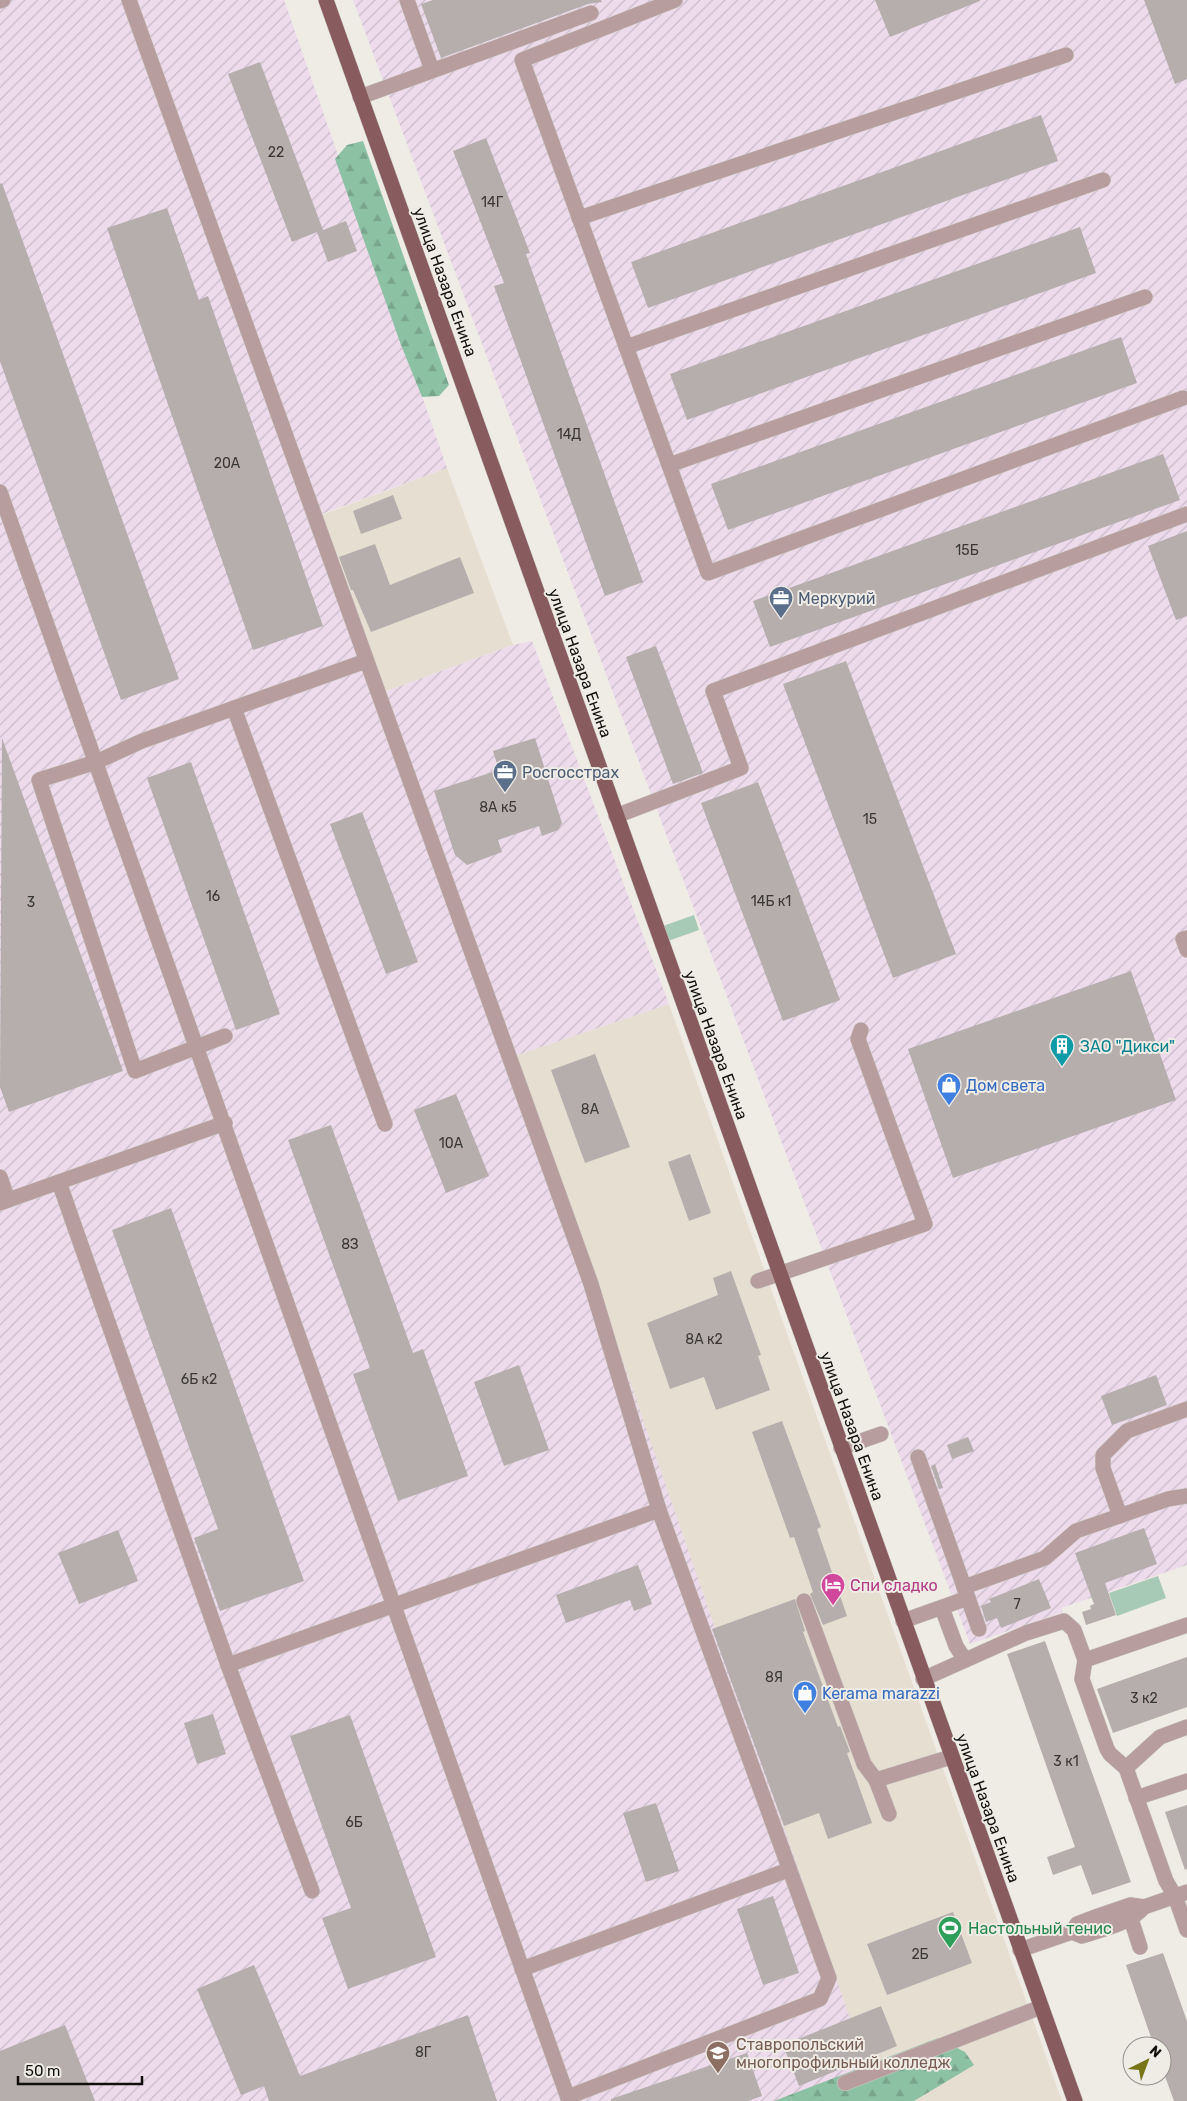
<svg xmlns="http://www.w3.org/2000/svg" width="1187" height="2101" font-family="Rubik,sans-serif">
<defs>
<pattern id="industrial-furrows" width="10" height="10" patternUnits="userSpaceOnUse" patternTransform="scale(1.25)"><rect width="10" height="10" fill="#eddbec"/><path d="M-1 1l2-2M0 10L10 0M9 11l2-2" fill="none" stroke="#cabbc9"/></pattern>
<pattern id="forest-firs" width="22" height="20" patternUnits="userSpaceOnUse" patternTransform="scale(1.25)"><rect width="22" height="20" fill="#8dc1a4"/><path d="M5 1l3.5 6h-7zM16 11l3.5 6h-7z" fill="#79a58c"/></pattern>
</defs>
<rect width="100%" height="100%" fill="#efebe5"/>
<g fill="#e6ded1">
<polygon points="447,468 513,645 384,692 319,516"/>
<polygon points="669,1004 1062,2101 819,2101 517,1055"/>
</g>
<g fill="url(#industrial-furrows)">
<polygon points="0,0 284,0 447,468 319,515 384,692 513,645 532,641 669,1004 517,1055 872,2082 819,2101 0,2101"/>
<polygon points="353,0 1187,0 1187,1565 1061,1608 1063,1612 970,1644"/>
</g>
<g fill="#a7cab6">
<polygon points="694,915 699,930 668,941 663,926"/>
<polygon points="1158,1576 1166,1598 1117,1616 1109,1593"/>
</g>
<g fill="url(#forest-firs)">
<polygon points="363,141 449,385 439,396 422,397 401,345 335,159 347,145"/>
<polygon points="938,2038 965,2052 974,2065 914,2101 774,2101"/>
</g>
<g fill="#b6aead">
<polygon points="433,0 601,0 602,2 588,4 441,58 421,4"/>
<polygon points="875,0 980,0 980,1 890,37"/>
<polygon points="1144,0 1187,0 1187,79 1175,84"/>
<polygon points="260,62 323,230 346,221 357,251 328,262 317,232 292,242 228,74"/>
<polygon points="1041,115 1058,161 648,308 631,262"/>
<polygon points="486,138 530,253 526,254 643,582 605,596 494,286 504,283 453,151"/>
<polygon points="2,183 179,679 121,700 0,361 0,184"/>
<polygon points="167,208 199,300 208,296 323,626 253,650 107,228"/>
<polygon points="1080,227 1096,273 687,420 670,374"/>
<polygon points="1121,337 1137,383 728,530 711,484"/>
<polygon points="1163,454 1180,500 770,647 753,601"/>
<polygon points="393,495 402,519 361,534 353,511"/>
<polygon points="1187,531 1187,616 1176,620 1148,546"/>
<polygon points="375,544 390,585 460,557 474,593 371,632 353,590 351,590 339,557"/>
<polygon points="656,646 703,773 673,784 626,657"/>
<polygon points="846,661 956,954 893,978 783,684"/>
<polygon points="2,738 123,1071 9,1112 0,1087"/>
<polygon points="535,738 562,823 558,830 542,836 539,826 498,840 502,852 467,865 455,855 434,791 499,770 493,751"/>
<polygon points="191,762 280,1014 236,1030 147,778"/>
<polygon points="758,782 840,1000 783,1021 701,803"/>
<polygon points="362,812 418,962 386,974 330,824"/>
<polygon points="1131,971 1176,1100 953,1178 908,1049"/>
<polygon points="595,1054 630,1147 585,1163 551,1070"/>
<polygon points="456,1094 489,1176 446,1193 414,1110"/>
<polygon points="331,1125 413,1353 423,1349 468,1476 398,1501 353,1374 370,1368 288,1140"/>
<polygon points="690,1154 711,1213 689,1221 668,1162"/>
<polygon points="171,1208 304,1581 220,1611 194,1538 218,1529 112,1230"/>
<polygon points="731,1271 761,1355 758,1356 770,1390 716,1410 704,1377 670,1389 647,1323 718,1295 713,1278"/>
<polygon points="519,1365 549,1450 504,1466 474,1382"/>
<polygon points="1156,1375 1167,1405 1112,1425 1101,1396"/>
<polygon points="782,1421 821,1527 817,1529 847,1616 823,1625 810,1594 813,1592 794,1537 790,1538 752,1432"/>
<polygon points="968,1437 974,1451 952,1459 947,1445"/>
<polygon points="935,1464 943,1488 939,1489 931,1466"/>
<polygon points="1144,1528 1157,1564 1105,1583 1116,1615 1086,1625 1082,1612 1091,1609 1090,1606 1094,1604 1075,1553"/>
<polygon points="118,1530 138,1581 79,1604 58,1553"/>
<polygon points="638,1565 652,1604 634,1611 630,1600 566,1623 556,1595"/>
<polygon points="1039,1579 1051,1608 1001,1628 997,1618 986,1622 981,1606 991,1602 989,1599"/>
<polygon points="795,1599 805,1631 803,1632 838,1727 840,1726 850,1752 847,1753 872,1823 828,1839 819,1813 784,1826 712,1629"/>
<polygon points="1045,1641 1131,1882 1092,1895 1081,1865 1053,1875 1047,1857 1075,1847 1007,1654"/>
<polygon points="1187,1657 1187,1707 1113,1733 1097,1689"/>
<polygon points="213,1714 226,1754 197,1764 184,1723"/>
<polygon points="350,1715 436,1957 348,1989 322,1918 351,1908 290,1736"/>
<polygon points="656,1803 679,1871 646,1882 623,1813"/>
<polygon points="1187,1805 1187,1869 1185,1870 1165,1812"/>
<polygon points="773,1896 799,1973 763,1985 737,1909"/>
<polygon points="953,1912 972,1963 887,1995 867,1944"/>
<polygon points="1163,1953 1187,2021 1187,2101 1174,2101 1162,2068 1162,2046 1154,2046 1126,1965"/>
<polygon points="254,1965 300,2076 468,2015 497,2101 269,2101 264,2086 241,2095 197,1989"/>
<polygon points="881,2006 897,2046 799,2086 783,2045"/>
<polygon points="65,2025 95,2101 0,2101 0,2051"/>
<polygon points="747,2053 762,2096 748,2101 611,2101 611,2099"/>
</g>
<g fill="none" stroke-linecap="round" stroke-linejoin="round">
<defs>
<g id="minor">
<polyline points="129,0 591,1284 659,1510 829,1978 820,1999 568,2097"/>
<polyline points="407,0 432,70"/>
<polyline points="675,0 522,60 669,465 1145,297"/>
<polyline points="0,1 3,0"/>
<polyline points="360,97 591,13"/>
<polyline points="579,218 1066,55"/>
<polyline points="626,347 1103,180"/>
<polyline points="669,465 708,573 1183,398"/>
<path d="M0,492C191,1028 378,1565 569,2101"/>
<polyline points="234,708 385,1124"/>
<polyline points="616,816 741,768 713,691 1187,514"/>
<polyline points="1187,938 1183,939 1187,950"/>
<polyline points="225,1036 135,1071 39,780 96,762 142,741 366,661"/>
<polyline points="0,1177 8,1200"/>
<polyline points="59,1182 228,1665 312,1891"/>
<polyline points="0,1203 225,1123"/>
<polyline points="758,1281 925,1224 858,1039 861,1030"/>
<polyline points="841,1448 881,1434"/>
<polyline points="1120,1516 1103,1468 1103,1455 1127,1431 1187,1409"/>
<polyline points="964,1587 1045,1558 1076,1531 1168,1499 1187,1496"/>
<polyline points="968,1598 979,1629"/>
<polyline points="804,1601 864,1764 876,1780 951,1757"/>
<polyline points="942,1608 956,1646 965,1660"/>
<polyline points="903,1621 968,1598 918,1457"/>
<polyline points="1085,1660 1187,1625"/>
<polyline points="228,1665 659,1510"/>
<polyline points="923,1679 1026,1633 1064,1621 1074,1630 1085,1660 1082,1679 1107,1749 1110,1754 1126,1768 1166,1881 1175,1896 1187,1930"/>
<polyline points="1126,1768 1160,1737 1187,1727"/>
<polyline points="876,1780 889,1814"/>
<polyline points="1136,1798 1187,1781"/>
<polyline points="1131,1919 1140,1947"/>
<path d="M1072,1932L1082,1936C1103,1929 1129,1924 1144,1907"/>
<polyline points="1020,1950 1072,1932 1077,1924 1098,1916 1130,1905 1144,1907 1187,1892"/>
<polyline points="522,1969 788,1870"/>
<polyline points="845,2083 1041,2007"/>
</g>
<polyline id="major" points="326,0 1075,2101"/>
</defs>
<use href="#minor" stroke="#cbc8c2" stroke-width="16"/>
<use href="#major" stroke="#cbc8c2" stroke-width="16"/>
<use href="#minor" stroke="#b79d9e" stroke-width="15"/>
<use href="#major" stroke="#885b5e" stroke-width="15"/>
</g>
<defs>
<symbol id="office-pin" viewBox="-11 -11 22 30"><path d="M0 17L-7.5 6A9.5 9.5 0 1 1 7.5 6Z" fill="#5c6f8a" stroke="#efebe5"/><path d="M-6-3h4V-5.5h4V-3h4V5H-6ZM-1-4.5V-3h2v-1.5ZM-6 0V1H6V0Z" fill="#fff"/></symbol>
<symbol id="building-pin" viewBox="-11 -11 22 30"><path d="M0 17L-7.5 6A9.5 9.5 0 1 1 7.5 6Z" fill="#0f9aa8" stroke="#efebe5"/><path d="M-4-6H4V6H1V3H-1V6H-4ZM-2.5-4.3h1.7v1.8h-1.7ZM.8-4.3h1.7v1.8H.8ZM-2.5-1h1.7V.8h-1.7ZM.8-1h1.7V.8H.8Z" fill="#fff"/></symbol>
<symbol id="shop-pin" viewBox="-11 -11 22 30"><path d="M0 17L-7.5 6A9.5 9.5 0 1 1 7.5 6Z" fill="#3f7fe0" stroke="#efebe5"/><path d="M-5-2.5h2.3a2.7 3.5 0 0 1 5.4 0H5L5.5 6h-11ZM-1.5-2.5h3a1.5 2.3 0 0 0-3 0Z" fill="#fff"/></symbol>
<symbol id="hotel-pin" viewBox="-11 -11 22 30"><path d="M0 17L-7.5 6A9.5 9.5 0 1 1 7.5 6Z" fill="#d1479c" stroke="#efebe5"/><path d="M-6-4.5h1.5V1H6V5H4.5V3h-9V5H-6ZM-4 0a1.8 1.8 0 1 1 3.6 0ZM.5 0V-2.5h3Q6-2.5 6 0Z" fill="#fff"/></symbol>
<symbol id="stadium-pin" viewBox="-11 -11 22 30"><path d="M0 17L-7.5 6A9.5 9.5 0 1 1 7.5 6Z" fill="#2e9e5b" stroke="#efebe5"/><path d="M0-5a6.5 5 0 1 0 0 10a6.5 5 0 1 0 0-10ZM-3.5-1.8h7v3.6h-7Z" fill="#fff"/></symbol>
<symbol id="university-pin" viewBox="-11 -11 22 30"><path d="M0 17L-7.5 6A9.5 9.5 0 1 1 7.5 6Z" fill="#8d6e63" stroke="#efebe5"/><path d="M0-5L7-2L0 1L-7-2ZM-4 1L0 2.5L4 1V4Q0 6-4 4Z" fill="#fff"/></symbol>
</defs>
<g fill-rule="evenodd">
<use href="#office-pin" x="767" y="584" width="28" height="38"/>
<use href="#office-pin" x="491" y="758" width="28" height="38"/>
<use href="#building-pin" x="1048" y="1032" width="28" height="38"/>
<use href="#shop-pin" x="935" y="1071" width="28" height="38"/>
<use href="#hotel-pin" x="819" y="1571" width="28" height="38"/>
<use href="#shop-pin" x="791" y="1679" width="28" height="38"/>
<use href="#stadium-pin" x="936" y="1914" width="28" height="38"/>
<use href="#university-pin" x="704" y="2039" width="28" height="38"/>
</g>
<g text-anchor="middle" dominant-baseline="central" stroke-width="4" stroke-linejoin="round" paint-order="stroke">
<g font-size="14" fill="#3a3835">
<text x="276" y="152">22</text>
<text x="492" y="202">14Г</text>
<text x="569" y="434">14Д</text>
<text x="227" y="463">20А</text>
<text x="967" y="550">15Б</text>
<text x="498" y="807">8А к5</text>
<text x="870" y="819">15</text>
<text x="213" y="896">16</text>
<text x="771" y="901">14Б к1</text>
<text x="31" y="902">3</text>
<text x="590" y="1109">8А</text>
<text x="451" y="1143">10А</text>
<text x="350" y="1244">8З</text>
<text x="704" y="1339">8А к2</text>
<text x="199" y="1379">6Б к2</text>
<text x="1017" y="1604">7</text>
<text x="774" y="1677">8Я</text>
<text x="1144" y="1698">3 к2</text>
<text x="1066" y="1761">3 к1</text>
<text x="354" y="1822">6Б</text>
<text x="920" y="1954">2Б</text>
<text x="423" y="2052">8Г</text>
</g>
<g font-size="16" fill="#11100d" stroke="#efebe5">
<text transform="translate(445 282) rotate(70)">улица Назара Енина</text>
<text transform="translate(580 663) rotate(70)">улица Назара Енина</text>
<text transform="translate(716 1045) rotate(70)">улица Назара Енина</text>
<text transform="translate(852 1426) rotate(70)">улица Назара Енина</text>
<text transform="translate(988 1808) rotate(70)">улица Назара Енина</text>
</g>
<g font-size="16" fill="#4e5e75" stroke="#efebe5" text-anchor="start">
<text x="798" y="598">Меркурий</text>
<text x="522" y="772">Росгосстрах</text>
</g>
<g font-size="16" fill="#0d838f" stroke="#efebe5" text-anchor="start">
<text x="1080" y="1046">ЗАО "Дикси"</text>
</g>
<g font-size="16" fill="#366cbe" stroke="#efebe5" text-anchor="start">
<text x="966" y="1085">Дом света</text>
<text x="822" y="1693">Kerama marazzi</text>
</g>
<g font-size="16" fill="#b23c85" stroke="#efebe5" text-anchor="start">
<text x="850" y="1585">Спи сладко</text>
</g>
<g font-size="16" fill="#27864d" stroke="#efebe5" text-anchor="start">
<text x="968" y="1928">Настольный тенис</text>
</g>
<g font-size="16" fill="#785e54" stroke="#efebe5" text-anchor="start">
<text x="736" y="2044">Ставропольский<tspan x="736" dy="18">многопрофильный колледж</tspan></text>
</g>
</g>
<g transform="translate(1147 2061) rotate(42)"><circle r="24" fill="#efebe5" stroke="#96938f"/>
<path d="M0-4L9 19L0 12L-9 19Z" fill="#787418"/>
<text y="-8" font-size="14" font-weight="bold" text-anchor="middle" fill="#11100d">N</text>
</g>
<path d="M18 2076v8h124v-8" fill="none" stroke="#11100d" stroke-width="2.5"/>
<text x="25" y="2076" font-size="15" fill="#11100d" stroke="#efebe5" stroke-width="4" paint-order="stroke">50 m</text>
</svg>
